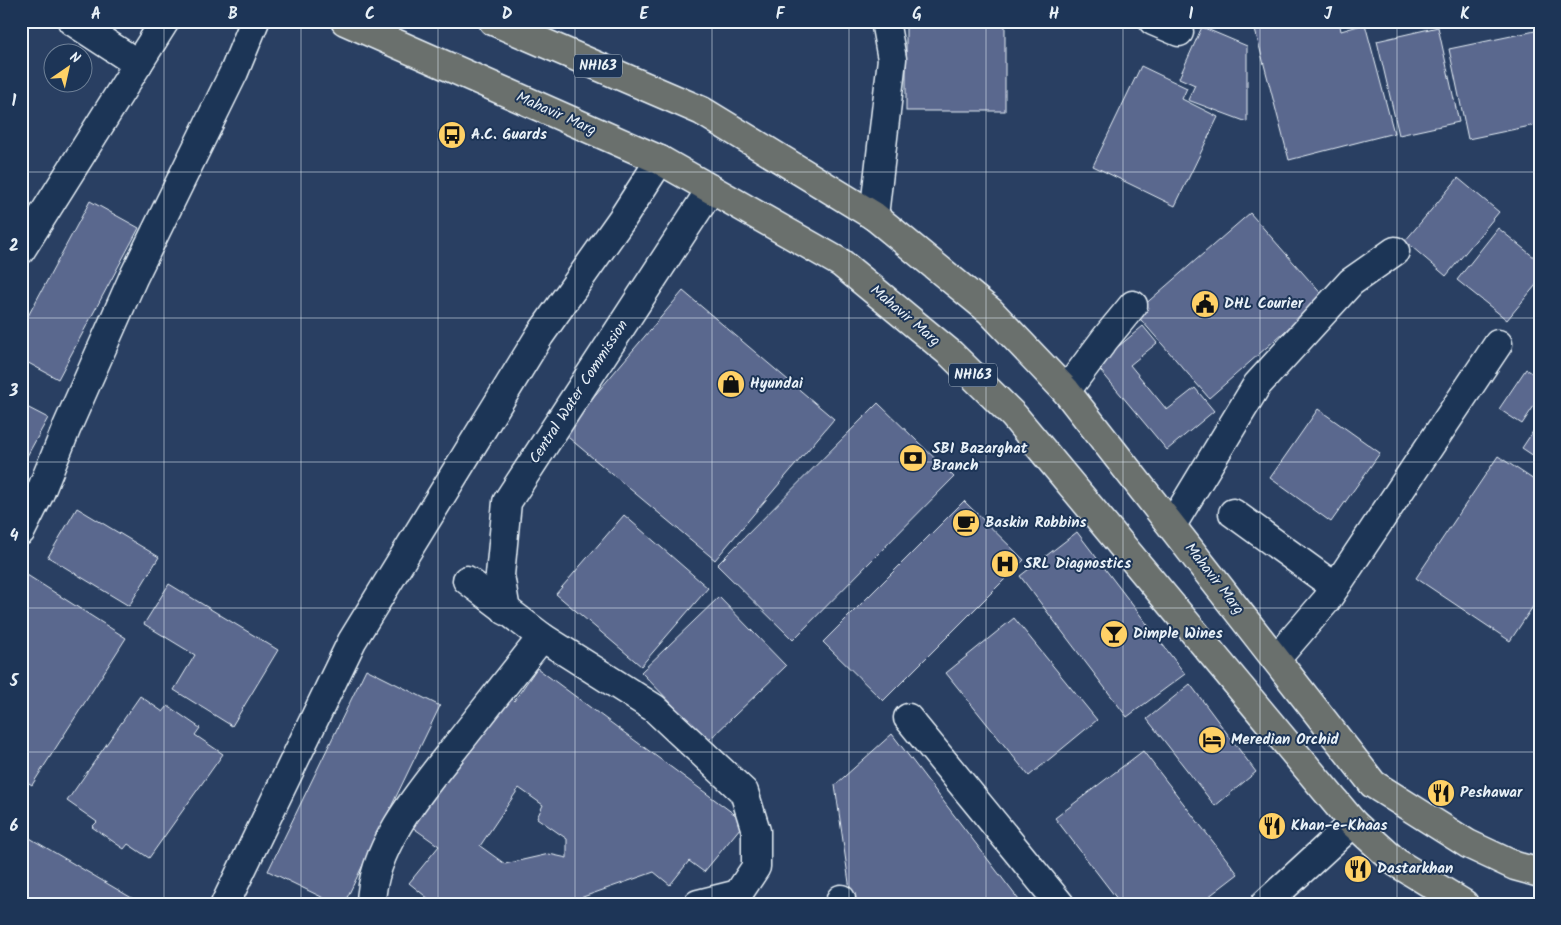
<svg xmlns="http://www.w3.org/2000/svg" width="1561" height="925" font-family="Kalam,sans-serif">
<rect width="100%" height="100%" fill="#293f62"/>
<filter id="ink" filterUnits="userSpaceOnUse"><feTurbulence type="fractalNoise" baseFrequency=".02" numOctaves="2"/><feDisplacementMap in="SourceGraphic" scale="10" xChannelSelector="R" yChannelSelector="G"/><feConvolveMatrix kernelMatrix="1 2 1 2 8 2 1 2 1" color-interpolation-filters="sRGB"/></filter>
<g filter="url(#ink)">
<g fill="#5a678e" stroke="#e8f1f8" fill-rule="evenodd">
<rect x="906" y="21" width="99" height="90"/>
<polygon points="1290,21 1339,21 1341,31 1365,24 1394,133 1289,160 1255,30"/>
<polygon points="1202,27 1247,46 1247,122 1188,100 1195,85 1179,78"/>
<polygon points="1438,27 1459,122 1399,135 1377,41"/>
<polygon points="1540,30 1540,124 1468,139 1449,49"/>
<polygon points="1141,66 1187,88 1182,99 1218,117 1175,206 1093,166"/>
<polygon points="21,103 28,107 21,115"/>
<polygon points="1458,178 1499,212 1446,276 1405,241"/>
<polygon points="90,201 139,228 58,379 21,359 21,329"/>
<polygon points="1250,213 1324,297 1209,398 1135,313"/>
<polygon points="1498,228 1540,262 1540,280 1507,320 1457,280"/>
<polygon points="683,291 834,419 715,560 563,433"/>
<polygon points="1143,326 1157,343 1130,365 1167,410 1195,388 1214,411 1167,450 1096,365"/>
<polygon points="1526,369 1540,378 1540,397 1522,424 1499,409"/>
<polygon points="878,403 954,477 793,640 717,565"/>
<polygon points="21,404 48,418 21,467"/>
<polygon points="1318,409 1380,453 1331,522 1270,478"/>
<polygon points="1540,421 1540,460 1522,448"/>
<polygon points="1498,456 1540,484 1540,596 1510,641 1416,578"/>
<polygon points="964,501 1024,560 883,701 823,642"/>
<polygon points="77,508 159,557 129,606 48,557"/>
<polygon points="624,515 708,588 641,666 556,594"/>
<polygon points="1077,532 1185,674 1127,717 1020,576"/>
<polygon points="27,575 126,638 32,785 21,778 21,585"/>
<polygon points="169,584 278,650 232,726 174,690 195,655 144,624"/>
<polygon points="719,597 786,666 708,741 641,672"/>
<polygon points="1014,618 1097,720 1029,776 946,673"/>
<path d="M537,668L745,822L704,872L689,861L670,885L654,872L563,904H435L409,883L439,846L412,827L509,696L514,701ZM519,788L543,805L537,818L567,839V858L549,854L505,864L480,846Z"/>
<polygon points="366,669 440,706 344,904 336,904 268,871"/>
<polygon points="1190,684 1256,772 1215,806 1147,719"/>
<polygon points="140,696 163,712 168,706 200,728 195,735 223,754 149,858 128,844 124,849 92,827 97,822 67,801"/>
<polygon points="892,734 1022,904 852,904 835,785"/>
<polygon points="1143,751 1238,874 1199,904 1121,904 1055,818"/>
<polygon points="28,837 142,904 21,904 21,848"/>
</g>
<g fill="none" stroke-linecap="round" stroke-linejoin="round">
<defs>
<g id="minor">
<polyline points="72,21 138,64"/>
<polyline points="1153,21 1179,32"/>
<polyline points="874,216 892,59 885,21"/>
<polyline points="21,250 165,21"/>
<polyline points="1066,391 1105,339 1133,305"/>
<polyline points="1233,513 1335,587"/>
<polyline points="1172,525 1257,385 1351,282 1395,251"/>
<polyline points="21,531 40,493 67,427 133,278 234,72 255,21"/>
<polyline points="467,580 542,637 654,708 744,792 756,831 756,867 738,894 698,904"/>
<polyline points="506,611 500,575 507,502 711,189"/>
<polyline points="1276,659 1326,601 1498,344"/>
<polyline points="908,718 1060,904"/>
<polyline points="841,899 841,904"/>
<polyline points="225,904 352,641 540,335 622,219 660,160"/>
<path d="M371,904C372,843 428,782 464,736C490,703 516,670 542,637"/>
<polyline points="1265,904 1353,823"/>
</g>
<g id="highway">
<polyline points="345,21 660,160 841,263 951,354 1014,416 1353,823 1397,863 1464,904"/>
<polyline points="493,21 702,111 874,216 990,311 1066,391 1373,784 1468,844 1515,866 1540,873"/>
</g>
</defs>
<use href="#minor" stroke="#e8f1f8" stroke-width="31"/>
<use href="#highway" stroke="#e8f1f8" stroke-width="31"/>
<use href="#minor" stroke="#1d3557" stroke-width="28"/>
<use href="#highway" stroke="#6b706d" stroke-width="28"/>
</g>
</g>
<path fill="none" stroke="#e8f1f8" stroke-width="1" stroke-opacity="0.55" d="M164,21V904M301,21V904M438,21V904M575,21V904M712,21V904M849,21V904M986,21V904M1123,21V904M1260,21V904M1397,21V904M21,172H1540M21,318H1540M21,462H1540M21,608H1540M21,752H1540"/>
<defs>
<symbol id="bus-disc" viewBox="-11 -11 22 22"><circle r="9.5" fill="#ffd166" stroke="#1d3557"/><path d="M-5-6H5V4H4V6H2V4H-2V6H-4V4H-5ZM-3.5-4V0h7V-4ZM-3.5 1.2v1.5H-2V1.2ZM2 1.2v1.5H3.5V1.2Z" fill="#111"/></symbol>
<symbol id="civic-disc" viewBox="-11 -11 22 22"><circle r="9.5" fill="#ffd166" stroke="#1d3557"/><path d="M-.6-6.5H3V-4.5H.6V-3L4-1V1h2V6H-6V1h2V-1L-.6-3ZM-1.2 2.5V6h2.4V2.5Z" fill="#111"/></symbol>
<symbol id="shop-disc" viewBox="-11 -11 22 22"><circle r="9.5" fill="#ffd166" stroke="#1d3557"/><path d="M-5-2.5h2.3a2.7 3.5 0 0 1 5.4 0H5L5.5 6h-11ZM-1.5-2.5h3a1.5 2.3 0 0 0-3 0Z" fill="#111"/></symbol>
<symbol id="bank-disc" viewBox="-11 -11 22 22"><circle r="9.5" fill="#ffd166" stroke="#1d3557"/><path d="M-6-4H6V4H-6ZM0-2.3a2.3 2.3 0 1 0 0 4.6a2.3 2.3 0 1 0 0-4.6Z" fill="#111"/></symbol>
<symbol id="cafe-disc" viewBox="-11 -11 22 22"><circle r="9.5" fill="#ffd166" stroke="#1d3557"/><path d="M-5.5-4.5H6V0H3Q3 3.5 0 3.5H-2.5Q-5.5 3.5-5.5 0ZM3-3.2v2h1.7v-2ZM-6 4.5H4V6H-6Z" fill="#111"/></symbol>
<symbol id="hospital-disc" viewBox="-11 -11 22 22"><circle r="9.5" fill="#ffd166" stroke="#1d3557"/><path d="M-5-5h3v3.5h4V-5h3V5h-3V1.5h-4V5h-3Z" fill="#111"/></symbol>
<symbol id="bar-disc" viewBox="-11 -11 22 22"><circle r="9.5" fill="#ffd166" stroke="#1d3557"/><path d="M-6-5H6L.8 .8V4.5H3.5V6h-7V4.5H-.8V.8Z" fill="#111"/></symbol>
<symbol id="hotel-disc" viewBox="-11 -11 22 22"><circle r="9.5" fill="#ffd166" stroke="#1d3557"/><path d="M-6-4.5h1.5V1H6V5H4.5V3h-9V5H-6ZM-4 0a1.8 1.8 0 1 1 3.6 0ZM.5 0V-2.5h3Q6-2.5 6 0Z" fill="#111"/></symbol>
<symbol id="restaurant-disc" viewBox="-11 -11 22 22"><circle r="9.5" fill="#ffd166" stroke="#1d3557"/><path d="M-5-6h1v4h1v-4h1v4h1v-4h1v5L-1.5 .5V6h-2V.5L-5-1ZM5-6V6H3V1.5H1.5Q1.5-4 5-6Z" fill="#111"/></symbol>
</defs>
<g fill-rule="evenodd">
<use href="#bus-disc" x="436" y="119" width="32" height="32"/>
<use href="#civic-disc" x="1189" y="288" width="32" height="32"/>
<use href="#shop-disc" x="715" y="368" width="32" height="32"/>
<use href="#bank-disc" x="897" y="442" width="32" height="32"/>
<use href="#cafe-disc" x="950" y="507" width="32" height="32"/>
<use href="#hospital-disc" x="989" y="548" width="32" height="32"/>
<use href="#bar-disc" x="1098" y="618" width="32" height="32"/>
<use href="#hotel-disc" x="1196" y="724" width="32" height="32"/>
<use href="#restaurant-disc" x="1425" y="777" width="32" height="32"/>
<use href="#restaurant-disc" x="1256" y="810" width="32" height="32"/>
<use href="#restaurant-disc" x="1342" y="853" width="32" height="32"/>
</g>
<g text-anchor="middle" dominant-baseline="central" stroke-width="4" stroke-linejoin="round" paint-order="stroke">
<g fill="#1d3557" stroke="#abb9c8" stroke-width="1">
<rect x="574" y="54.5" width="48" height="23" rx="4"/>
<rect x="949" y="363.5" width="48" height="23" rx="4"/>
</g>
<g font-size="14" font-weight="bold" fill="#e8f1f8">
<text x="598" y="66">NH163</text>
<text x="973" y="375">NH163</text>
</g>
<g font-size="15" fill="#e8f1f8" stroke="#1d3557">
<text transform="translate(556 114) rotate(24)">Mahavir Marg</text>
<text transform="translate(905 316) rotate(40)">Mahavir Marg</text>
<text transform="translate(579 392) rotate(-57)">Central Water Commission</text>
<text transform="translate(1214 579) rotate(52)">Mahavir Marg</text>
</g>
<g font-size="15" font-weight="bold" fill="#e8f1f8" stroke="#1d3557" text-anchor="start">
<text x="471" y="135">A.C. Guards</text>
<text x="1224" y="304">DHL Courier</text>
<text x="750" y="384">Hyundai</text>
<text x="932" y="449">SBI Bazarghat<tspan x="932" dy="17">Branch</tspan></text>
<text x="985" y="523">Baskin Robbins</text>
<text x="1024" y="564">SRL Diagnostics</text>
<text x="1133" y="634">Dimple Wines</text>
<text x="1231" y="740">Meredian Orchid</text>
<text x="1460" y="793">Peshawar</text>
<text x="1291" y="826">Khan-e-Khaas</text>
<text x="1377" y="869">Dastarkhan</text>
</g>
</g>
<rect width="1561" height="925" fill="none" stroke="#1d3557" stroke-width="55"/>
<g transform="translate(68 68) rotate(34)"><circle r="24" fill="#1d3557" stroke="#6e8097"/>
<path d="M0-4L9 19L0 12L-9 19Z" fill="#ffd166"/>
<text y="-8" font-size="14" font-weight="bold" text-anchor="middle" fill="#e8f1f8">N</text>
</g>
<rect x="28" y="28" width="1506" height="870" fill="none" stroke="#e8f1f8" stroke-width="2"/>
<g font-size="16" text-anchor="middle" font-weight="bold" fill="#e8f1f8">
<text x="96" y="19">A</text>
<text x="233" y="19">B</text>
<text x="370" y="19">C</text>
<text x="507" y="19">D</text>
<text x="644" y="19">E</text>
<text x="780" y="19">F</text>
<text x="917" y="19">G</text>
<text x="1054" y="19">H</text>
<text x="1191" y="19">I</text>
<text x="1328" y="19">J</text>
<text x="1465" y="19">K</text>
<text x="14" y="106">1</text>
<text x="14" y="251">2</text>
<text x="14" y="396">3</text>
<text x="14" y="541">4</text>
<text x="14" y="686">5</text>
<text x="14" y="831">6</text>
</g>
</svg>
